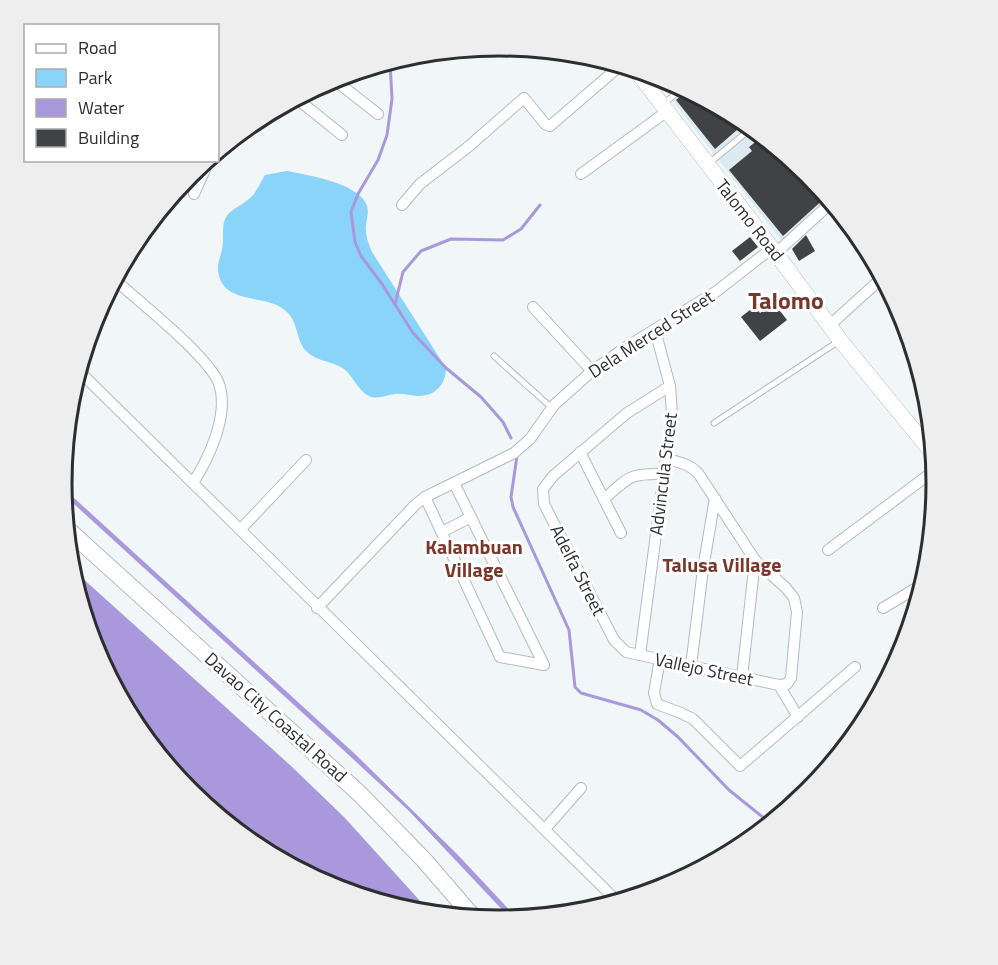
<svg xmlns="http://www.w3.org/2000/svg" width="998" height="965" font-family="'Titillium Web',sans-serif">
<rect width="100%" height="100%" fill="#f1f6f9"/>
<polygon fill="#ddeaf1" points="652,74 667,78 742,119 809,173 831,201 783,243"/>
<path fill="#8ad4fa" d="M287,171C307,175 360,183 367,206C369,213 367,218 366,225C365,234 368,243 372,252L446,368C446,384 436,396 418,396C411,396 403,393 395,394C387,395 377,400 369,396C358,391 354,377 344,369C333,361 318,362 307,352C296,342 299,324 287,312C267,292 223,307 218,271C217,263 221,256 222,249C224,240 222,230 224,222C229,208 241,207 250,198C257,192 260,183 265,175Z"/>
<g fill="#a998dc">
<polygon points="62,487 355,754 457,854 517,918 511,919 409,811 352,758 63,494"/>
<polygon points="70,567 290,765 344,817 431,913 413,912 331,887 256,846 189,792 135,725 95,650"/>
</g>
<g fill="none" stroke-linecap="round" stroke-linejoin="round">
<g stroke="#a998dc" stroke-width="3">
<polyline points="390,61 392,99 387,135 378,160 358,194 351,212 355,242 361,256 382,284 413,333 446,368 481,397 503,422 511,438"/>
<polyline points="395,304 403,272 421,251 451,239 503,240 521,229 540,205"/>
<polyline points="517,456 511,497 513,507 569,630 575,687 581,693 641,710 658,720 678,737 729,790 770,823"/>
</g>
</g>
<g fill="#404245">
<polygon points="663,77 667,78 679,85 673,90"/>
<polygon points="688,90 702,98 700,99 713,115 722,108 741,118 745,123 715,149 676,100"/>
<polygon points="763,136 801,167 815,186 817,184 827,196 783,236 729,170 752,151 749,147"/>
<polygon points="806,235 815,251 799,261 792,249"/>
<polygon points="750,237 758,247 740,261 732,251"/>
<polygon points="774,303 787,320 760,341 741,317 755,306 760,313"/>
</g>
<g fill="none" stroke-linecap="round" stroke-linejoin="round">
<defs>
<g id="lane">
<polyline points="662,105 684,87"/>
<polyline points="708,164 753,127"/>
<polyline points="494,356 552,408"/>
<polyline points="714,423 839,341"/>
</g>
<g id="street">
<polyline points="332,78 378,114"/>
<polyline points="296,98 342,135"/>
<polyline points="581,174 666,112"/>
<polyline points="194,194 208,163 204,161"/>
<polyline points="402,205 420,184 468,147 524,98 545,124 550,126 621,65"/>
<polyline points="837,208 868,250"/>
<polyline points="776,253 832,202"/>
<path d="M114,279C137,300 214,360 220,387C228,417 209,458 193,483"/>
<polyline points="533,307 592,371"/>
<polyline points="830,325 883,277"/>
<polyline points="78,370 618,902"/>
<polyline points="580,452 621,533"/>
<path d="M666,459C679,462 689,464 698,473L755,560L786,588L794,598L797,612L791,678L787,684L779,685L626,652L614,640L544,504L543,489L553,476L627,413L670,386"/>
<polyline points="454,483 544,665"/>
<polyline points="425,497 500,657 544,665"/>
<path d="M604,499C629,477 629,473 664,474"/>
<polyline points="240,530 306,460"/>
<polyline points="442,532 471,517"/>
<polyline points="828,550 935,470"/>
<polyline points="317,608 415,505 425,497 514,453 530,439 554,405 592,371 626,347 717,291 772,248"/>
<polyline points="883,608 923,584"/>
<polyline points="640,655 672,413 670,386 655,330"/>
<polyline points="660,659 654,693 657,704 681,713 693,719 740,766 855,667"/>
<polyline points="691,666 703,569 715,498"/>
<polyline points="742,677 755,560"/>
<polyline points="779,685 798,717"/>
<polyline points="545,829 581,788"/>
</g>
<polyline id="secondary" points="634,68 772,248 840,340 934,455"/>
<polyline id="primary" points="66,528 360,794 424,860 474,918"/>
</defs>
<use href="#lane" stroke="#b5babd" stroke-width="7"/>
<use href="#street" stroke="#b5babd" stroke-width="12"/>
<use href="#secondary" stroke="#b5babd" stroke-width="16"/>
<use href="#primary" stroke="#b5babd" stroke-width="18"/>
<use href="#lane" stroke="#fff" stroke-width="5"/>
<use href="#street" stroke="#fff" stroke-width="10"/>
<use href="#secondary" stroke="#fff" stroke-width="15"/>
<use href="#primary" stroke="#fff" stroke-width="16"/>
</g>
<g text-anchor="middle" dominant-baseline="central" stroke-width="6" stroke-linejoin="round" paint-order="stroke">
<g font-size="18" fill="#2c2e2f" stroke="#fff">
<text transform="translate(750 220) rotate(52)">Talomo Road</text>
<text transform="translate(651 334) rotate(-33)">Dela Merced Street</text>
<text transform="translate(663 474) rotate(-83)">Advincula Street</text>
<text transform="translate(578 570) rotate(63)">Adelfa Street</text>
<text transform="translate(704 669) rotate(12)">Vallejo Street</text>
<text transform="translate(276 717) rotate(42)">Davao City Coastal Road</text>
</g>
<g font-size="20" font-weight="bold" fill="#7b362a" stroke="#fff">
<text x="474" y="546">Kalambuan<tspan x="474" dy="23">Village</tspan></text>
<text x="722" y="564">Talusa Village</text>
</g>
<g font-size="24" font-weight="bold" fill="#7b362a" stroke="#fff">
<text x="786" y="300">Talomo</text>
</g>
</g>
<path d="M0 0H998V965H0ZM72 483a427 427 0 1 1 854 0a427 427 0 1 1-854 0Z" fill="#eee" fill-rule="evenodd"/>
<path fill="none" stroke="#2c2e2f" stroke-width="3" d="M72 483a427 427 0 1 1 854 0a427 427 0 1 1-854 0Z"/>
<rect x="24" y="24" width="195" height="138" fill="#ffffff" stroke="#ababac" stroke-width="1.5"/>
<rect x="36" y="44" width="30" height="9" fill="#ffffff" stroke="#ababac" stroke-width="1.5"/>
<text x="78" y="54" font-size="18" fill="#2c2e2f">Road</text>
<rect x="36" y="69" width="30" height="18" fill="#8ad4fa" stroke="#ababac" stroke-width="1.5"/>
<text x="78" y="84" font-size="18" fill="#2c2e2f">Park</text>
<rect x="36" y="99" width="30" height="18" fill="#a998dc" stroke="#ababac" stroke-width="1.5"/>
<text x="78" y="114" font-size="18" fill="#2c2e2f">Water</text>
<rect x="36" y="129" width="30" height="18" fill="#404245" stroke="#ababac" stroke-width="1.5"/>
<text x="78" y="144" font-size="18" fill="#2c2e2f">Building</text>
</svg>
